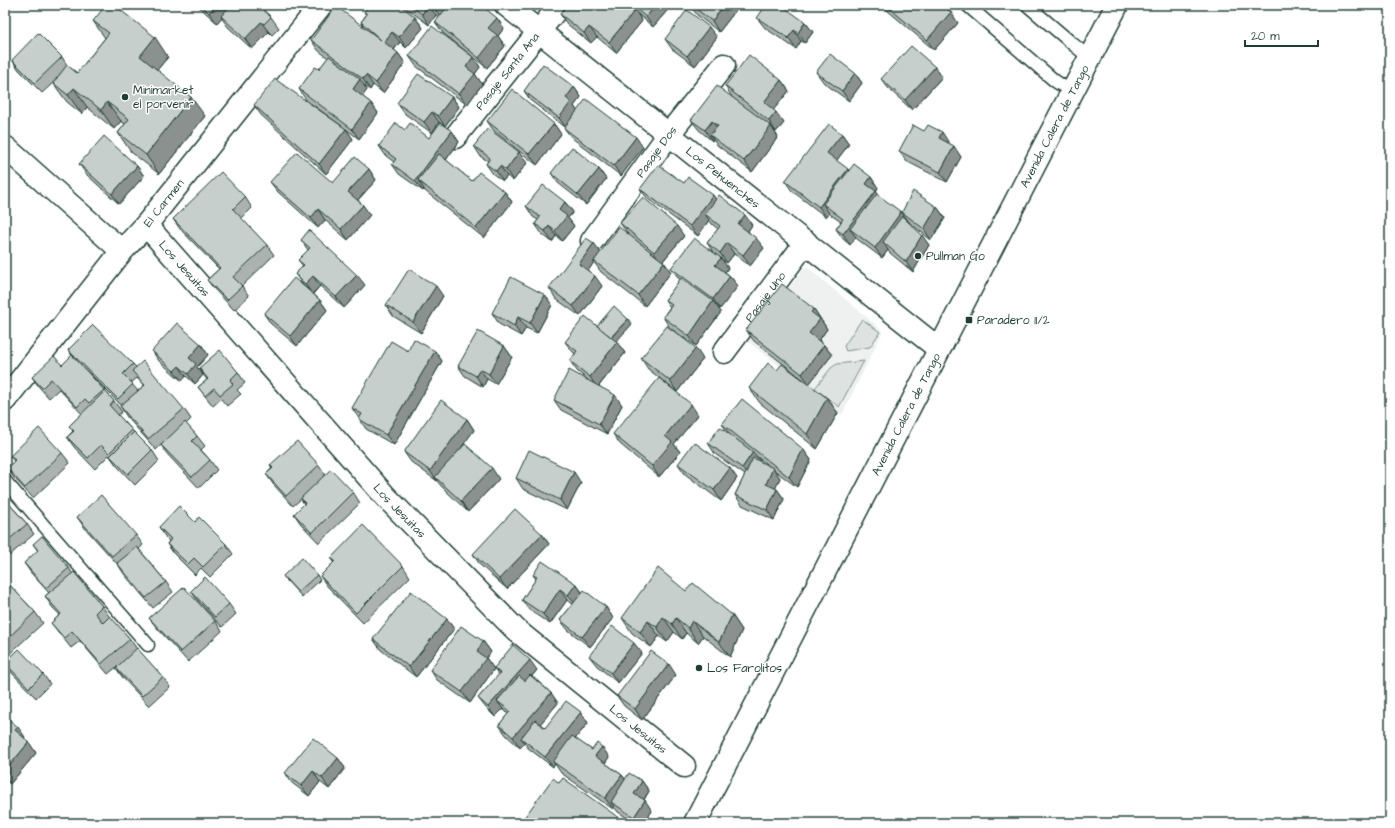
<svg xmlns="http://www.w3.org/2000/svg" width="1395" height="828" font-family="'Architects Daughter',sans-serif">
<rect width="100%" height="100%" fill="#fff"/>
<filter id="ink" filterUnits="userSpaceOnUse"><feTurbulence type="fractalNoise" baseFrequency=".025" numOctaves="2"/><feDisplacementMap in="SourceGraphic" scale="8" xChannelSelector="R" yChannelSelector="G"/><feConvolveMatrix kernelMatrix="1 2 1 2 8 2 1 2 1" color-interpolation-filters="sRGB"/></filter>
<g filter="url(#ink)">
<polygon fill="#eef1f0" points="806,266 883,331 842,415 747,341"/>
<g fill="#dee3e2" stroke="#7e908b">
<polygon points="862,319 880,332 870,347 846,351 844,346"/>
<polygon points="864,361 839,407 815,388 831,368 837,364"/>
</g>
<g fill="none" stroke-linecap="round" stroke-linejoin="round">
<defs>
<g id="service">
<polyline points="967,5 1055,81 1072,92"/>
<polyline points="1027,5 1074,45 1090,58"/>
<polyline points="5,481 148,645"/>
</g>
<g id="minor">
<path id="s1" d="M506,5L939,349"/>
<path id="s2" d="M455,137L560,5"/>
<polyline points="5,147 122,251"/>
<path id="s3" d="M146,225L386,497L516,630L684,766"/>
<path id="s4" d="M592,241L669,134L724,65"/>
<path id="s5" d="M724,352L806,242"/>
<path id="s6" d="M5,400L122,251L146,225L321,5"/>
</g>
<g id="primary">
<path id="s7" d="M695,823L1117,5"/>
</g>
</defs>
<use href="#service" stroke="#1f3d34" stroke-width="15"/>
<use href="#minor" stroke="#1f3d34" stroke-width="25"/>
<use href="#primary" stroke="#1f3d34" stroke-width="25"/>
<use href="#service" stroke="#fff" stroke-width="12"/>
<use href="#minor" stroke="#fff" stroke-width="22"/>
<use href="#primary" stroke="#fff" stroke-width="22"/>
</g>
<g fill="#abb2af" stroke="#1f3d34" fill-rule="evenodd">
<polygon points="197,5 258,5 271,17 279,28 272,35 269,32 252,49 228,27 221,17 217,23"/>
<polygon points="402,5 481,5 504,28 498,36 505,46 487,68 443,33 435,22 439,18 436,15 429,25"/>
<polygon points="567,5 672,5 653,27 638,14 642,21 616,53 597,37 591,43 567,24 560,14"/>
<polygon points="690,5 740,5 719,32 697,15"/>
<polygon points="881,5 948,5 946,8 958,23 934,50"/>
<polygon points="364,12 415,17 423,28 406,48 400,42 394,50 398,53 405,63 383,93 373,85 370,90 364,85 367,90 362,96 371,103 378,113 359,139 346,129 353,139 326,174 261,115 254,105 342,126 306,100 299,89 319,69 328,58 318,50 311,40 364,27 361,22 366,15"/>
<polygon points="757,18 805,22 813,32 805,43 801,41 796,49 765,28"/>
<polygon points="93,21 168,57 157,70 205,116 159,174 131,152 118,133 125,124 121,121 114,129 87,107 82,114 67,102 53,83 42,93 19,70 12,60 62,57 67,65 77,73 105,38"/>
<polygon points="717,37 695,66 672,49 665,39"/>
<polygon points="409,56 473,57 480,67 475,74 482,84 467,105 416,66"/>
<polygon points="935,67 942,77 912,110 889,89 881,79"/>
<polygon points="816,72 855,73 862,83 849,101 824,83"/>
<polygon points="781,80 789,91 773,110 784,123 776,132 773,129 778,137 752,172 717,145 713,139 712,141 699,130 691,120 732,97 725,86"/>
<polygon points="574,87 581,97 574,106 577,111 643,147 621,176 572,138 564,128 565,127 531,101 524,91"/>
<polygon points="452,97 459,107 445,126 439,122 432,133 405,114 397,103"/>
<polygon points="487,121 554,124 561,134 537,165 494,131"/>
<polygon points="405,130 429,138 452,131 459,142 446,160 472,181 505,192 512,202 484,238 425,191 424,189 423,191 399,174 392,164 394,162 386,156 379,146"/>
<polygon points="842,134 849,144 836,161 849,171 871,177 878,188 876,191 879,196 909,223 929,245 913,272 890,253 888,250 882,258 857,239 856,237 850,245 843,239 836,229 841,222 831,215 829,213 826,217 792,191 785,181"/>
<polygon points="949,143 961,157 947,182 906,161 899,151"/>
<polygon points="474,146 527,163 513,181 507,176 503,181 493,174 486,164 488,161 481,157"/>
<polygon points="79,164 137,166 144,176 119,204 87,175"/>
<polygon points="369,169 376,180 358,200 370,215 348,240 325,220 318,228 278,192 270,182 333,183"/>
<polygon points="599,169 606,179 586,205 558,183 551,173"/>
<polygon points="684,183 716,199 752,225 748,231 764,248 750,266 734,254 727,263 721,259 728,268 725,272 730,276 738,286 720,309 718,308 721,312 696,346 670,328 663,317 670,307 665,300 680,280 671,268 714,253 707,243 718,229 712,224 709,220 698,236 648,199 640,189"/>
<polygon points="245,197 252,208 241,219 267,245 274,255 242,286 249,296 234,310 215,290 207,280 219,269 180,229 173,219"/>
<polygon points="565,202 573,212 568,218 574,226 562,241 556,236 552,242 542,234 535,224 538,220 533,217 526,206"/>
<polygon points="937,207 945,218 931,240 909,222 902,212"/>
<polygon points="620,223 684,236 663,261 671,272 645,306 601,272 594,262 588,271 602,286 580,316 556,299 549,288 628,234"/>
<polygon points="301,240 365,285 344,308 320,286 313,294 320,300 327,310 297,346 271,324 264,314 310,291 303,285 295,274 303,266 298,260 308,250"/>
<polygon points="443,296 421,333 393,316 386,305"/>
<polygon points="552,305 537,333 526,328 521,336 499,324 492,313"/>
<polygon points="814,309 827,329 819,340 824,345 832,355 809,384 754,341 746,330"/>
<polygon points="632,324 616,341 625,353 599,386 622,405 607,434 561,410 554,400 588,380 577,371 570,361 575,354 573,352 565,342 597,326"/>
<polygon points="201,344 208,355 197,367 203,375 195,384 186,376 182,381 159,361 152,351"/>
<polygon points="504,346 512,357 496,384 487,379 483,387 465,376 458,366"/>
<path d="M68,350L133,364L136,367L184,409L191,419L186,424L197,436L205,446L201,450L210,460L217,470L199,488L168,455L161,445L156,450L127,417L120,406L121,405L84,368L114,401L122,412L118,415L134,432L152,450L159,461L135,485L117,466L109,455L95,469L74,447L67,437L73,431L69,426L82,414L59,389L49,398L39,387L32,377L62,365L73,357ZM137,378L144,386L138,391L131,383Z"/>
<polygon points="435,351 442,361 394,445 366,429 352,408"/>
<polygon points="641,358 703,359 677,392 648,369"/>
<polygon points="199,368 238,372 245,383 237,390 241,394 227,406 221,399 213,406 198,387 207,380"/>
<polygon points="749,388 827,398 838,413 817,449 760,403"/>
<polygon points="698,415 674,444 680,452 659,477 620,444 613,434"/>
<polygon points="467,419 474,430 459,450 499,479 468,512 442,487 437,481 411,462 404,452"/>
<path d="M722,424L803,449L811,460L797,487L774,470L780,478L775,488L777,489L784,499L774,520L742,505L735,495L745,475L715,454L708,443L729,434ZM756,456L770,467L760,462Z"/>
<polygon points="62,453 70,463 33,498 14,478 7,468 14,461 10,456"/>
<polygon points="678,464 737,478 721,501 685,474"/>
<polygon points="270,465 319,465 325,474 353,492 360,503 319,543 301,524 294,514 304,504 301,499 293,506 273,484 266,474 272,468"/>
<polygon points="516,478 581,483 567,510 523,489"/>
<polygon points="5,499 27,524 34,534 9,556 5,552"/>
<polygon points="77,517 136,535 143,545 139,549 166,582 173,592 153,608 124,574 119,566 84,527"/>
<polygon points="195,522 226,544 233,554 210,577 201,568 195,575 174,554 167,544 169,541 166,538 159,527"/>
<polygon points="542,534 549,544 507,589 480,565 473,554"/>
<polygon points="33,544 69,568 72,573 102,606 109,616 130,639 137,649 163,677 170,687 149,706 123,678 116,668 124,661 108,674 80,641 71,648 51,623 60,615 52,607 45,596 49,593 31,573 24,563 38,551"/>
<polygon points="331,558 403,566 410,577 363,623 327,586 320,576 334,562"/>
<polygon points="317,575 320,580 302,597 287,581 283,576"/>
<polygon points="533,575 576,584 582,592 606,607 613,618 590,647 568,630 560,620 573,604 567,600 550,624 529,610 522,600 536,579"/>
<polygon points="5,580 35,612 43,623 5,658"/>
<polygon points="191,591 229,604 236,614 222,627 198,601"/>
<polygon points="686,591 732,615 742,630 730,657 703,636 698,643 686,633 682,639 674,632 667,642 659,636 651,647 632,633 622,618"/>
<polygon points="149,618 215,621 222,631 188,662 157,628"/>
<polygon points="447,619 454,629 416,677 381,650 373,639"/>
<polygon points="483,641 491,652 486,658 494,669 470,703 437,680 430,670"/>
<polygon points="642,653 618,683 597,666 589,656"/>
<polygon points="5,663 43,674 50,684 36,698 12,673"/>
<polygon points="494,668 537,670 532,676 551,693 558,703 540,724 545,728 581,712 588,723 575,739 592,750 602,747 609,757 605,763 622,775 625,779 642,781 649,791 644,800 652,811 644,823 635,823 618,812 614,807 613,809 561,773 555,764 553,767 528,748 525,743 520,748 506,735 499,725 508,714 503,709 495,717 486,708 478,698 499,675"/>
<polygon points="676,675 642,720 624,706 617,696"/>
<polygon points="5,716 25,737 24,738 36,753 10,784 5,780"/>
<polygon points="338,758 345,768 329,789 320,782 309,796 292,783 285,773"/>
<polygon points="559,783 620,823 528,823 524,818"/>
</g>
<g fill="#8b918f" stroke="#1f3d34">
<polygon points="216,5 233,5 217,23 209,13"/>
<polygon points="428,5 436,15 429,25 422,14"/>
<polygon points="441,5 455,5 444,21 436,11"/>
<polygon points="656,5 672,5 653,27 646,17"/>
<polygon points="724,5 740,5 719,32 712,21"/>
<polygon points="940,5 948,5 943,10"/>
<polygon points="635,10 642,21 616,53 609,42"/>
<polygon points="951,12 958,23 934,50 927,40"/>
<polygon points="415,17 423,28 406,48 399,37"/>
<polygon points="497,18 504,28 498,36 505,46 487,68 479,58 488,28"/>
<polygon points="261,22 269,32 252,49 245,39"/>
<polygon points="805,22 813,32 805,43 798,33"/>
<polygon points="589,27 597,37 591,43 584,33"/>
<polygon points="709,27 717,37 695,66 687,56"/>
<polygon points="794,30 801,41 796,49 788,38"/>
<polygon points="392,32 400,42 391,53 384,42"/>
<polygon points="155,37 168,57 153,75 140,56"/>
<polygon points="398,53 405,63 383,93 376,83"/>
<polygon points="473,57 480,67 475,74 482,84 467,105 459,94 466,67"/>
<polygon points="935,67 942,77 912,110 905,100"/>
<polygon points="855,73 862,83 849,101 842,91"/>
<polygon points="366,75 373,85 370,90 363,79"/>
<polygon points="360,79 367,90 360,100 353,89"/>
<polygon points="781,80 789,91 771,113 764,102"/>
<polygon points="574,87 581,97 574,106 578,112 566,128 559,118 566,98"/>
<polygon points="74,88 87,107 82,114 68,95"/>
<polygon points="191,97 205,116 159,174 146,155"/>
<polygon points="452,97 459,107 445,126 438,116"/>
<polygon points="107,102 121,121 114,129 101,110"/>
<polygon points="371,103 378,113 359,139 352,129"/>
<polygon points="432,112 439,122 432,133 424,122"/>
<polygon points="776,112 784,123 776,132 769,121"/>
<polygon points="712,121 719,131 710,135 713,139 712,141 705,130"/>
<polygon points="554,124 561,134 537,165 529,154"/>
<polygon points="771,126 778,137 752,172 744,161"/>
<polygon points="346,129 353,139 326,174 319,164"/>
<polygon points="452,131 459,142 426,187 418,180 424,189 423,191 415,181"/>
<polygon points="942,132 949,143 946,149 939,138"/>
<polygon points="842,134 849,144 834,164 827,153"/>
<polygon points="636,137 643,147 621,176 614,166"/>
<polygon points="954,146 961,157 947,182 940,172"/>
<polygon points="519,152 527,163 513,181 506,170"/>
<polygon points="137,166 144,176 119,204 112,194"/>
<polygon points="500,166 507,176 503,181 496,171"/>
<polygon points="369,169 376,180 355,203 348,192"/>
<polygon points="599,169 606,179 586,205 578,195"/>
<polygon points="848,169 855,180 823,204 829,213 826,217 819,207"/>
<polygon points="871,177 878,188 873,194 866,184"/>
<polygon points="876,191 883,201 850,229 856,237 850,245 843,234"/>
<polygon points="505,192 512,202 484,238 476,228"/>
<polygon points="713,195 720,205 705,214 709,220 698,236 690,226"/>
<polygon points="565,202 573,212 568,218 574,226 562,241 555,231 559,210"/>
<polygon points="363,205 370,215 348,240 341,229"/>
<polygon points="937,207 945,218 931,240 924,229"/>
<polygon points="318,209 325,220 318,228 311,218"/>
<polygon points="901,212 909,222 883,242 888,250 882,258 875,248"/>
<polygon points="745,215 752,225 746,234 738,224"/>
<polygon points="549,226 556,236 552,242 545,231"/>
<polygon points="677,226 684,236 661,263 654,252"/>
<polygon points="922,235 929,245 913,272 906,262"/>
<polygon points="756,238 764,248 750,266 743,255"/>
<polygon points="594,243 601,253 594,261 594,262 586,274 579,264"/>
<polygon points="727,243 734,254 727,263 720,253"/>
<polygon points="721,258 728,268 723,275 715,265"/>
<polygon points="664,262 671,272 645,306 638,295"/>
<polygon points="357,275 365,285 344,308 336,297"/>
<polygon points="313,276 320,286 312,294 305,284"/>
<polygon points="595,276 602,286 580,316 573,306"/>
<polygon points="730,276 738,286 720,309 713,299"/>
<polygon points="436,286 443,296 421,333 413,322"/>
<polygon points="545,295 552,305 537,333 530,323"/>
<polygon points="320,300 327,310 297,346 290,336"/>
<polygon points="713,301 721,312 696,346 689,336"/>
<polygon points="814,309 827,329 817,343 809,333 811,312"/>
<polygon points="518,317 526,328 521,336 514,326"/>
<polygon points="628,319 632,324 614,344 610,339"/>
<polygon points="617,342 625,353 597,388 590,377"/>
<polygon points="201,344 208,355 197,367 203,375 195,384 188,374 189,358"/>
<polygon points="824,345 832,355 809,384 802,374"/>
<polygon points="504,346 512,357 496,384 489,374"/>
<polygon points="696,348 703,359 677,392 670,381"/>
<polygon points="435,351 442,361 394,445 386,435"/>
<polygon points="179,366 186,376 182,381 174,371"/>
<polygon points="480,369 487,379 483,387 476,376"/>
<polygon points="615,395 622,405 607,434 599,424"/>
<polygon points="827,398 838,413 817,449 807,434"/>
<polygon points="691,404 698,415 674,444 680,452 659,477 652,466 665,436"/>
<polygon points="467,419 474,430 438,480 435,477 437,481 430,471"/>
<polygon points="803,449 811,460 797,487 789,477"/>
<polygon points="753,452 761,462 749,478 742,468"/>
<polygon points="492,468 499,479 468,512 461,501"/>
<polygon points="730,468 737,478 721,501 714,490"/>
<polygon points="773,468 780,478 773,494 766,484"/>
<polygon points="574,472 581,483 567,510 560,500"/>
<polygon points="777,489 784,499 774,520 767,510"/>
<polygon points="542,534 549,544 507,589 499,579"/>
<polygon points="576,584 583,594 576,605 568,595"/>
<polygon points="560,589 567,600 550,624 543,614"/>
<polygon points="606,607 613,618 590,647 582,637"/>
<polygon points="732,615 742,630 730,657 719,642"/>
<polygon points="663,617 674,632 667,642 657,627"/>
<polygon points="676,618 686,633 682,639 672,624"/>
<polygon points="447,619 454,629 416,677 409,667"/>
<polygon points="648,621 659,636 651,647 640,632"/>
<polygon points="692,621 703,636 698,643 688,628"/>
<polygon points="483,641 491,652 486,658 494,669 470,703 462,692 477,652"/>
<polygon points="634,643 642,653 618,683 611,673"/>
<polygon points="530,660 537,670 505,707 497,701 503,709 495,717 488,707"/>
<polygon points="669,664 676,675 642,720 635,709"/>
<polygon points="551,693 558,703 526,741 521,738 525,743 520,748 513,737"/>
<polygon points="581,712 588,723 555,764 553,762 555,764 553,767 545,757"/>
<polygon points="18,727 25,737 22,741 15,730"/>
<polygon points="29,742 36,753 10,784 5,777 5,771"/>
<polygon points="602,747 609,757 603,766 595,756"/>
<polygon points="338,758 345,768 329,789 322,778"/>
<polygon points="313,771 320,782 309,796 301,786"/>
<polygon points="622,775 629,785 611,802 614,807 613,809 605,798"/>
<polygon points="642,781 649,791 641,804 634,794"/>
<polygon points="645,800 652,811 644,823 639,823 634,817"/>
</g>
<g fill="#c7cfcc" stroke="#1f3d34">
<polygon points="106,5 114,5 155,37 140,56 191,97 146,155 118,133 129,119 107,102 101,110 74,88 68,95 53,83 67,65 77,73 109,33 93,21"/>
<polygon points="201,5 216,5 209,13"/>
<polygon points="231,5 258,5 271,17 264,24 261,22 245,39 221,16"/>
<polygon points="370,5 400,5 415,17 399,37 392,32 384,42 398,53 376,83 366,75 363,79 311,40 336,6 381,40 361,22 367,14 364,12"/>
<polygon points="409,5 428,5 422,14"/>
<polygon points="429,5 441,5 436,11"/>
<polygon points="449,5 481,5 497,18 488,28 497,35 479,58 435,22"/>
<polygon points="567,5 628,5 635,10 609,42 589,27 584,33 560,14"/>
<polygon points="631,5 656,5 646,17"/>
<polygon points="691,5 724,5 712,21"/>
<polygon points="766,5 781,5 805,22 798,33 794,30 788,38 757,18"/>
<polygon points="886,5 942,5 951,12 927,40"/>
<polygon points="687,10 709,27 687,56 665,39"/>
<polygon points="432,26 473,57 466,67 475,74 459,94 409,56"/>
<polygon points="38,33 62,57 35,83 12,60"/>
<polygon points="911,46 935,67 905,100 881,79"/>
<polygon points="830,54 855,73 842,91 816,72"/>
<polygon points="749,55 781,80 764,102 776,112 769,121 725,86"/>
<polygon points="329,56 360,79 353,89 371,103 352,129 299,89 315,67 319,69"/>
<polygon points="543,64 574,87 566,98 571,102 559,118 524,91"/>
<polygon points="418,74 452,97 438,116 432,112 424,122 397,103"/>
<polygon points="275,79 346,129 319,164 254,105"/>
<polygon points="717,86 771,126 744,161 710,135 718,126 712,121 705,130 691,120"/>
<polygon points="512,89 554,124 529,154 487,121"/>
<polygon points="586,99 636,137 614,166 564,128"/>
<polygon points="396,123 405,130 410,123 429,138 440,123 452,131 415,181 392,164 396,159 379,146"/>
<polygon points="829,124 842,134 827,153 848,169 819,207 785,181"/>
<polygon points="913,125 924,131 928,125 942,132 939,138 954,146 940,172 899,151"/>
<polygon points="488,128 519,152 506,170 500,166 496,171 486,164 490,158 474,146"/>
<polygon points="104,136 137,166 112,194 79,164"/>
<polygon points="572,147 599,169 578,195 551,173"/>
<polygon points="297,152 333,183 355,157 369,169 348,192 363,205 341,229 318,209 311,218 270,182"/>
<polygon points="439,154 472,181 479,172 505,192 476,228 418,180"/>
<polygon points="854,164 871,177 866,184 876,191 843,234 836,229 843,219 823,204"/>
<polygon points="658,165 684,183 688,177 713,195 690,226 640,189"/>
<polygon points="221,172 245,197 233,209 267,245 233,277 242,286 227,300 207,280 220,268 173,219"/>
<polygon points="543,185 565,202 559,210 567,216 555,231 549,226 545,231 535,224 540,217 526,206"/>
<polygon points="913,191 937,207 924,229 902,212"/>
<polygon points="877,194 901,212 875,248 850,229"/>
<polygon points="719,195 745,215 738,224 756,238 743,255 727,243 720,253 707,243 720,226 705,214"/>
<polygon points="643,197 677,226 654,252 620,223"/>
<polygon points="902,216 922,235 906,262 883,242"/>
<polygon points="619,227 664,262 638,295 594,261"/>
<polygon points="309,230 357,275 336,297 313,276 305,284 295,274 304,265 298,260 310,248 301,240"/>
<polygon points="586,238 594,243 579,264 595,276 573,306 549,288"/>
<polygon points="694,238 721,258 715,265 730,276 713,299 671,268"/>
<polygon points="409,269 436,286 413,322 386,305"/>
<polygon points="511,277 545,295 530,323 518,317 514,326 492,313"/>
<polygon points="294,278 320,300 290,336 264,314"/>
<polygon points="681,278 713,301 689,336 663,317 672,305 665,300"/>
<polygon points="782,284 814,309 811,312 820,319 809,333 824,345 802,374 746,330"/>
<polygon points="614,306 628,319 611,337 597,326"/>
<polygon points="585,316 617,342 590,377 570,361 577,351 565,342"/>
<polygon points="177,323 201,344 189,358 196,364 188,374 179,366 174,371 152,351"/>
<polygon points="93,325 133,364 123,374 133,384 118,399 68,350"/>
<polygon points="667,326 696,348 670,381 641,358"/>
<polygon points="478,331 504,346 489,374 480,369 476,376 458,366"/>
<polygon points="414,339 435,351 386,435 359,419 362,414 352,408 391,341 408,351"/>
<polygon points="220,350 238,372 230,380 233,384 220,395 214,388 205,396 198,387 208,379 199,368"/>
<polygon points="72,355 104,390 89,403 85,399 77,407 51,379 42,388 32,377 54,356 62,365"/>
<polygon points="143,361 184,409 148,439 120,406 145,385 132,371"/>
<polygon points="768,363 777,370 782,364 827,398 807,434 749,388"/>
<polygon points="569,370 615,395 599,424 554,400"/>
<polygon points="659,378 691,404 665,436 672,442 652,466 613,434"/>
<polygon points="105,391 114,401 110,406 132,430 109,453 101,445 88,458 67,437 74,431 69,426"/>
<polygon points="742,399 803,449 789,477 722,424"/>
<polygon points="441,400 467,419 430,471 404,452"/>
<polygon points="185,422 197,436 192,441 210,460 192,477 161,445"/>
<polygon points="720,427 753,452 742,468 708,443"/>
<polygon points="39,428 62,453 25,488 7,468 15,460 10,456"/>
<polygon points="134,432 152,450 128,474 110,456"/>
<polygon points="297,441 319,465 286,496 266,474 273,468 270,465"/>
<polygon points="694,442 730,468 714,490 678,464"/>
<polygon points="465,444 492,468 461,501 435,477"/>
<polygon points="529,450 574,472 560,500 516,478"/>
<polygon points="753,458 773,468 766,484 777,489 767,510 735,495"/>
<polygon points="331,469 353,492 312,533 294,514 305,503 301,498"/>
<polygon points="101,495 136,535 112,556 77,517"/>
<polygon points="5,499 27,524 5,543"/>
<polygon points="179,506 195,522 199,517 226,544 203,567 194,558 188,564 167,544 171,539 159,527"/>
<polygon points="515,509 542,534 499,579 473,554"/>
<polygon points="363,525 403,566 356,613 320,576 335,561 331,558"/>
<polygon points="42,536 69,568 46,588 24,563 38,550 33,544"/>
<polygon points="137,547 166,582 146,598 117,563"/>
<polygon points="302,558 317,575 298,592 283,576"/>
<polygon points="542,561 576,584 568,595 560,589 543,614 522,600 537,577 533,575"/>
<polygon points="658,568 686,591 693,583 732,615 719,642 692,621 688,628 676,618 672,624 663,617 657,627 648,621 640,632 622,618"/>
<polygon points="74,572 102,606 95,613 103,623 110,616 130,639 101,664 72,631 64,638 51,623 61,614 45,596"/>
<polygon points="205,577 229,604 215,617 191,591"/>
<polygon points="5,580 35,612 5,641"/>
<polygon points="184,587 215,621 181,652 149,618"/>
<polygon points="584,590 606,607 582,637 560,620"/>
<polygon points="411,591 447,619 409,667 373,639"/>
<polygon points="461,626 483,641 477,652 486,658 462,692 430,670"/>
<polygon points="612,626 634,643 611,673 589,656"/>
<polygon points="513,645 530,660 488,707 478,698 500,673 494,668"/>
<polygon points="137,648 163,677 142,696 116,668"/>
<polygon points="19,649 43,674 29,688 5,663"/>
<polygon points="651,651 669,664 635,709 617,696"/>
<polygon points="530,675 551,693 513,737 499,725 510,711 497,701 519,676 525,681"/>
<polygon points="566,701 581,712 545,757 521,738 535,720 545,728"/>
<polygon points="5,716 18,727 15,730 29,742 5,771"/>
<polygon points="572,736 592,750 597,743 602,747 595,756 622,775 605,798 553,762"/>
<polygon points="313,738 338,758 322,778 313,771 301,786 285,773"/>
<polygon points="629,773 642,781 634,794 645,800 634,817 611,802"/>
<polygon points="553,778 559,783 563,778 622,820 620,823 531,823 524,818"/>
</g>
</g>
<g fill="#1f3d34" stroke="#fff" stroke-width="1.5">
<circle cx="125" cy="97" r="4"/>
<circle cx="918" cy="256" r="4"/>
<rect x="965" y="316" width="8" height="8" rx="2"/>
<circle cx="699" cy="668" r="4"/>
</g>
<g text-anchor="middle" dominant-baseline="central" stroke-width="3" stroke-linejoin="round" paint-order="stroke">
<g font-size="12" fill="#1f3d34" stroke="#fff">
<text stroke="none"><textPath href="#s2" startOffset="84">Pasaje Santa Ana</textPath></text>
<text stroke="none"><textPath href="#s7" startOffset="784">Avenida Calera de Tango</textPath></text>
<text stroke="none"><textPath href="#s4" startOffset="110">Pasaje Dos</textPath></text>
<text stroke="none"><textPath href="#s1" startOffset="277">Los Pehuenches</textPath></text>
<text stroke="none"><textPath href="#s6" startOffset="253">El Carmen</textPath></text>
<text stroke="none"><textPath href="#s3" startOffset="58">Los Jesuitas</textPath></text>
<text stroke="none"><textPath href="#s5" startOffset="69">Pasaje Uno</textPath></text>
<text stroke="none"><textPath href="#s7" startOffset="460">Avenida Calera de Tango</textPath></text>
<text stroke="none"><textPath href="#s3" startOffset="382">Los Jesuitas</textPath></text>
<text stroke="none"><textPath href="#s3" startOffset="706">Los Jesuitas</textPath></text>
</g>
<g font-size="12" fill="#1f3d34" stroke="#fff" text-anchor="start">
<text x="133" y="90">Minimarket<tspan x="133" dy="14">el porvenir</tspan></text>
<text x="926" y="256">Pullman Go</text>
<text x="977" y="320">Paradero 11/2</text>
<text x="707" y="668">Los Farolitos</text>
</g>
</g>
<rect width="1395" height="828" fill="none" stroke="#fff" stroke-width="20"/>
<rect x="10" y="10" width="1375" height="808" fill="none" stroke="#1f3d34" stroke-width="1.5" filter="url(#ink)"/>
<path d="M1245 40v6h73v-6" fill="none" stroke="#1f3d34" stroke-width="2"/>
<text x="1251" y="40" font-size="12" fill="#1f3d34" stroke="#ffffff" stroke-width="3" paint-order="stroke">20 m</text>
</svg>
